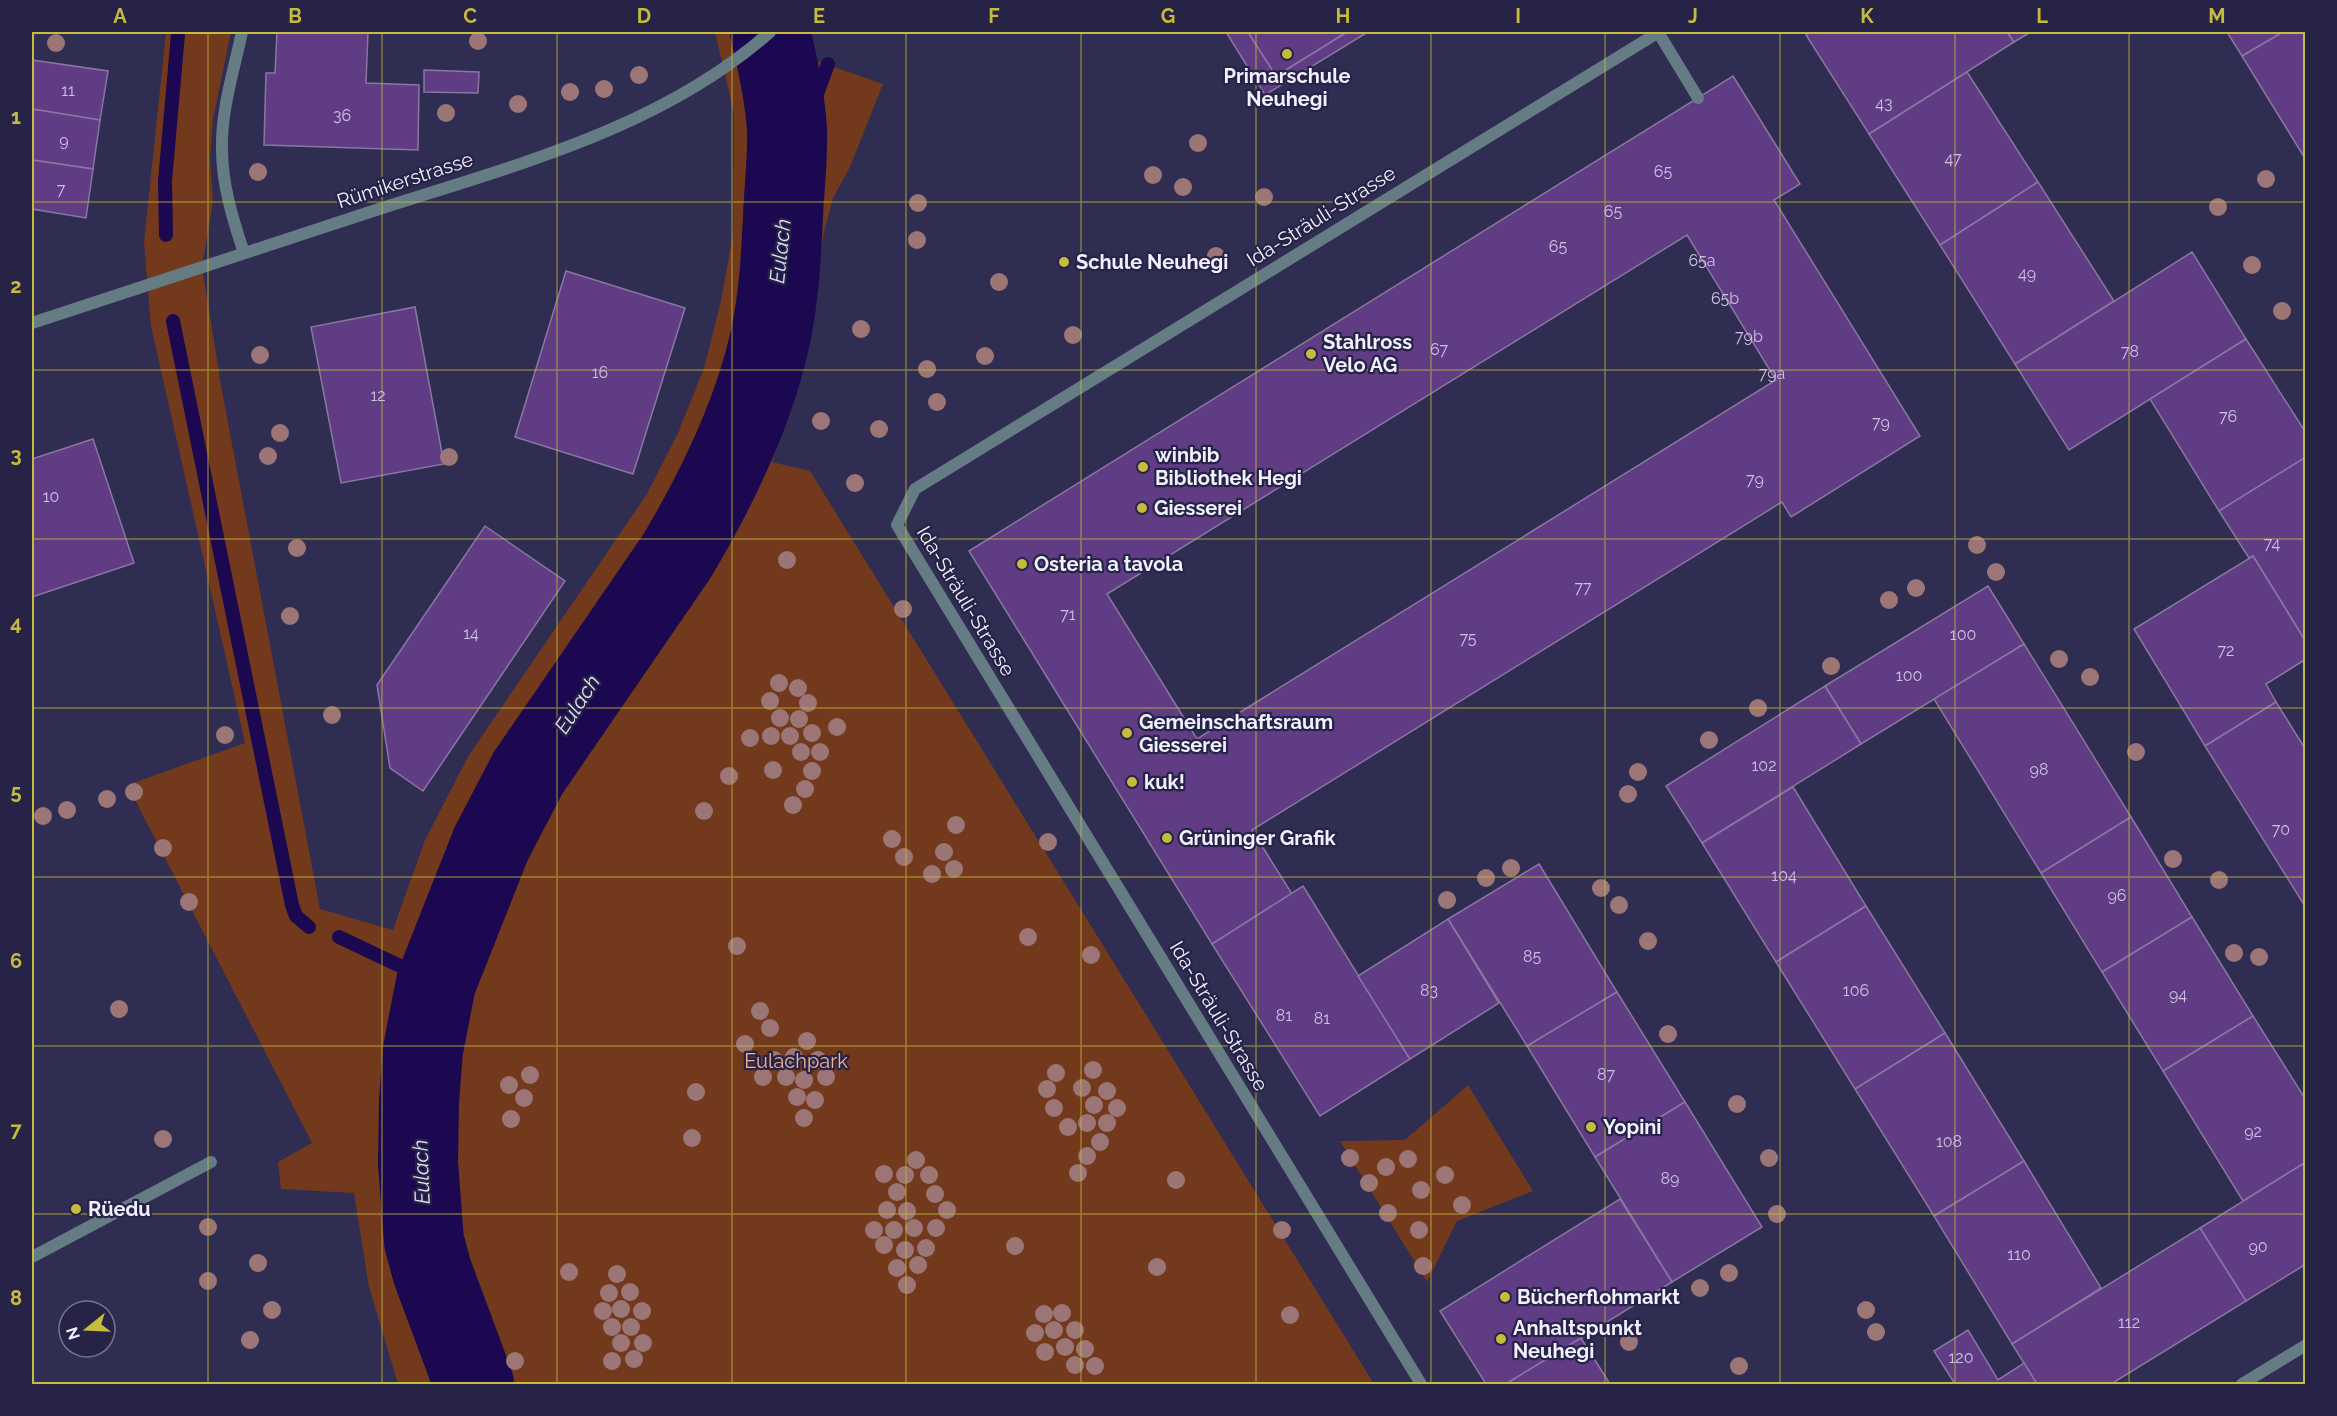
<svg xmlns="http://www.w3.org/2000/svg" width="2337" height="1416" font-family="Raleway,sans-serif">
<rect width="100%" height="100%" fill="#302d52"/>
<g fill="#72391c">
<polygon points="166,32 231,32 213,119 210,159 213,201 202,267 222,391 320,909 393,930 425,840 469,755 647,494 678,433 704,368 721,301 733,234 734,113 715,32 799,32 805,57 883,84 850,167 833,198 824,232 805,353 793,397 772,462 810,471 1374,1384 398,1384 369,1287 354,1193 281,1189 278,1162 312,1143 133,796 133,783 245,743 151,326 144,242"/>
<polygon points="1468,1085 1533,1191 1457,1221 1427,1282 1340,1141 1405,1140"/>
</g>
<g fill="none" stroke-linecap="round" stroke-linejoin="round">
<g stroke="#1c0850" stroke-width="14">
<polyline points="786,166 805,141 814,102 828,64"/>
<polyline points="166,235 165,181 178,34"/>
<polyline points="173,321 292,905 296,916 309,927"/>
<polyline points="339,937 436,983"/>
</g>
<path stroke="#1c0850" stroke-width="80" d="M474,1384L432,1271L424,1241L418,1163L419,1102L423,1050L436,983L491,844L528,773L677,556C717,489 753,415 770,339C779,298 781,258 783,217C784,188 788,159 787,130C785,97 778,64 770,32"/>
</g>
<g fill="#603c84" stroke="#8977a0" stroke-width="1.5" fill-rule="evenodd">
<polygon points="277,32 368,32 366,83 419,85 418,150 264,145 266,73 275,73"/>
<polygon points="1226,32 1248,32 1276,76 1347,32 1368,32 1265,95"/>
<polygon points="1248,32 1347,32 1276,76"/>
<polygon points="1811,32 2007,32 2014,42 1869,134 1806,35"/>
<polygon points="2007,32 2031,32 2014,42"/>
<polygon points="2227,32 2283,32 2242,56"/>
<polygon points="2283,32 2306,32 2306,160 2242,56"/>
<polygon points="32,60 108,71 100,120 32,109"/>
<polygon points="424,70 479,72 478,93 424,92"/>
<polygon points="1967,72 2038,182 1940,245 1869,134"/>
<path d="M1733,76L1800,184L1774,200L1920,436L1791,517L1782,502L1252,830L1292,894L1212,944L969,551ZM1687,235L1776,380L1197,739L1107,594Z"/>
<polygon points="32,109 100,120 93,169 32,160"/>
<polygon points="32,160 93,169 86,218 32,209"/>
<polygon points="2038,182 2114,301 2015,364 1940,245"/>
<polygon points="2192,252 2246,339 2069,450 2015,364"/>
<polygon points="566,271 685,308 633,474 515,437"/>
<polygon points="415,307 444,464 341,483 311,327"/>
<polygon points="2246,339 2306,433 2306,457 2219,511 2150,399"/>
<polygon points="93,439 134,563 32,597 32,459"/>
<polygon points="2306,457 2306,642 2253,556 2249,558 2219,511"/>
<polygon points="485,526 565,581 423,791 390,768 377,685"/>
<polygon points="2253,556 2306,642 2306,659 2266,684 2276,702 2205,746 2134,629"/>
<polygon points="1988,586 2024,644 1861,744 1825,686"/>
<polygon points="2024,644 2131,817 2041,873 1934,699"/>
<polygon points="1825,686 1861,744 1702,843 1666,786"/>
<polygon points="2276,702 2306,750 2306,908 2205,746"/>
<polygon points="1793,787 1866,906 1776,962 1702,843"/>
<polygon points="2131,817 2192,917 2102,972 2041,873"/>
<polygon points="1539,864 1617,992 1527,1046 1448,919"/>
<polygon points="1303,886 1410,1059 1320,1116 1212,944"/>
<polygon points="1866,906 1945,1033 1855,1089 1776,962"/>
<polygon points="2192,917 2253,1016 2163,1071 2102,972"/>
<polygon points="1448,919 1499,1003 1410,1059 1358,976"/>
<polygon points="1617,992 1685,1102 1595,1157 1527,1046"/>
<polygon points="2253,1016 2306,1100 2306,1162 2243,1201 2163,1071"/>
<polygon points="1945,1033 2024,1161 1934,1216 1855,1089"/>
<polygon points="1685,1102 1762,1227 1672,1282 1595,1157"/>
<polygon points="2024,1161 2101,1288 2012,1344 1934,1216"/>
<polygon points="2306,1162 2306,1264 2246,1301 2200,1228"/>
<polygon points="1620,1199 1672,1282 1506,1384 1486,1384 1440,1311"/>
<polygon points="2200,1228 2246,1301 2111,1384 2037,1384 2012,1344"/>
<polygon points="1968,1330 1998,1380 2024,1363 2037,1384 1955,1384 1934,1351"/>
<polygon points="1581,1338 1610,1384 1506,1384"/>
</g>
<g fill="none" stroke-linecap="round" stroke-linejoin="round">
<polyline stroke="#667c85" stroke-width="12" points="1658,32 1698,98"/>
<g stroke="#667c85" stroke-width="12">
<path d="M242,32C234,70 221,110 222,149C222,185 233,220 244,253"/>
<path d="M32,323C147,286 261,247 376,210C512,166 661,129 770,32"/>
<polyline points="32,1257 211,1162"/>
<polyline points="1421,1384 897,525 915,489 1659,32"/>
<polyline points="2242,1384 2306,1345"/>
</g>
</g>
<g fill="#9c7676">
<circle cx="478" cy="41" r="9"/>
<circle cx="56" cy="43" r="9"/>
<circle cx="639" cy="75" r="9"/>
<circle cx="604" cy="89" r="9"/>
<circle cx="570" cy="92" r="9"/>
<circle cx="518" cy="104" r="9"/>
<circle cx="446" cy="113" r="9"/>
<circle cx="1198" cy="143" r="9"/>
<circle cx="258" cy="172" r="9"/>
<circle cx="1153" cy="175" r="9"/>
<circle cx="2266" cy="179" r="9"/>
<circle cx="1183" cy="187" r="9"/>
<circle cx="1264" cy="197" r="9"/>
<circle cx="918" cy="203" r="9"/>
<circle cx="2218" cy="207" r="9"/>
<circle cx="917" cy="240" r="9"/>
<circle cx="1216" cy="256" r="9"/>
<circle cx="2252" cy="265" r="9"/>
<circle cx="999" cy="282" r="9"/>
<circle cx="2282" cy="311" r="9"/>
<circle cx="861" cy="329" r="9"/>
<circle cx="1073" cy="335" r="9"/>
<circle cx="260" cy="355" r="9"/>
<circle cx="985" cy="356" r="9"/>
<circle cx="927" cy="369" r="9"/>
<circle cx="937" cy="402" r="9"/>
<circle cx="821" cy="421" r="9"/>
<circle cx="879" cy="429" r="9"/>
<circle cx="280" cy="433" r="9"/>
<circle cx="268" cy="456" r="9"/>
<circle cx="449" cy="457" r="9"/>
<circle cx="855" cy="483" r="9"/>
<circle cx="1977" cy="545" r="9"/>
<circle cx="297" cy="548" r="9"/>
<circle cx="787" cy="560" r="9"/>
<circle cx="1996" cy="572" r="9"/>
<circle cx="1916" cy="588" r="9"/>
<circle cx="1889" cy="600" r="9"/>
<circle cx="903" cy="609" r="9"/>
<circle cx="290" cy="616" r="9"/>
<circle cx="2059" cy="659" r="9"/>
<circle cx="1831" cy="666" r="9"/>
<circle cx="2090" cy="677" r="9"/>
<circle cx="779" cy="683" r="9"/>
<circle cx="798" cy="688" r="9"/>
<circle cx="770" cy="701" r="9"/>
<circle cx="808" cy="703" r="9"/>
<circle cx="1758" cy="708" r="9"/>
<circle cx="332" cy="715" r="9"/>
<circle cx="780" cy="718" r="9"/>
<circle cx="799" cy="719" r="9"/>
<circle cx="837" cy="727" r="9"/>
<circle cx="812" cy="733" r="9"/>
<circle cx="225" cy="735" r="9"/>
<circle cx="771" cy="736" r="9"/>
<circle cx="790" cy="736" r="9"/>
<circle cx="750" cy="738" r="9"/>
<circle cx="1709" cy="740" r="9"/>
<circle cx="801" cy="752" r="9"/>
<circle cx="820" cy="752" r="9"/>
<circle cx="2136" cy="752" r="9"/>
<circle cx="773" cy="770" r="9"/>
<circle cx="812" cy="771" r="9"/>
<circle cx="1638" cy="772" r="9"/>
<circle cx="729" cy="776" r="9"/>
<circle cx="805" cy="789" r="9"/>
<circle cx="134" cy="792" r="9"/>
<circle cx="1628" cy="794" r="9"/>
<circle cx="107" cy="799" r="9"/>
<circle cx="793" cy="805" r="9"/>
<circle cx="67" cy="810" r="9"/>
<circle cx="704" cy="811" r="9"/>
<circle cx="43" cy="816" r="9"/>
<circle cx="956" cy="825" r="9"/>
<circle cx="892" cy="839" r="9"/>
<circle cx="1048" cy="842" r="9"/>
<circle cx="163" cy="848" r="9"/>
<circle cx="944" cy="852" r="9"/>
<circle cx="904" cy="857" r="9"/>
<circle cx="2173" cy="859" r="9"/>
<circle cx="1511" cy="868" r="9"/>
<circle cx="954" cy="869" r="9"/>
<circle cx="932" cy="874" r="9"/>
<circle cx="1486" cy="878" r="9"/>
<circle cx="2219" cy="880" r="9"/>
<circle cx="1601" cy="888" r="9"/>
<circle cx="1447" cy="900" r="9"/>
<circle cx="189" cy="902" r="9"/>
<circle cx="1619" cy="905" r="9"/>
<circle cx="1028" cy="937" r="9"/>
<circle cx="1648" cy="941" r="9"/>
<circle cx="737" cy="946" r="9"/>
<circle cx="2234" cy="953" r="9"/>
<circle cx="1091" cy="955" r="9"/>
<circle cx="2259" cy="957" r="9"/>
<circle cx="119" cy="1009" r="9"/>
<circle cx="760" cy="1011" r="9"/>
<circle cx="770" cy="1028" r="9"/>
<circle cx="1668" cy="1034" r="9"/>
<circle cx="807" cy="1041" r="9"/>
<circle cx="745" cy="1044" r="9"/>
<circle cx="794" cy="1057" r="9"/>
<circle cx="774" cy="1060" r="9"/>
<circle cx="818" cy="1060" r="9"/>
<circle cx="1093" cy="1070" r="9"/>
<circle cx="1056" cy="1073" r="9"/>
<circle cx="530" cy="1075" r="9"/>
<circle cx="763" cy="1077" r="9"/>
<circle cx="786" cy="1077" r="9"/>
<circle cx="826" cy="1077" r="9"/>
<circle cx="804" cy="1080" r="9"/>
<circle cx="509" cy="1085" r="9"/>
<circle cx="1082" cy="1088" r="9"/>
<circle cx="1047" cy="1089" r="9"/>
<circle cx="1107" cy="1091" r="9"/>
<circle cx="696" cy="1092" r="9"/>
<circle cx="797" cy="1097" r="9"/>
<circle cx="524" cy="1098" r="9"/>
<circle cx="815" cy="1100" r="9"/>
<circle cx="1737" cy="1104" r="9"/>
<circle cx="1094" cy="1105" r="9"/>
<circle cx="1054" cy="1108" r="9"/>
<circle cx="1117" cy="1108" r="9"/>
<circle cx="804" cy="1118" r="9"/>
<circle cx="511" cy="1119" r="9"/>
<circle cx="1087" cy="1123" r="9"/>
<circle cx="1107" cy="1123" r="9"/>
<circle cx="1068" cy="1127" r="9"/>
<circle cx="692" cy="1138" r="9"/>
<circle cx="163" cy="1139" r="9"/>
<circle cx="1100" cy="1142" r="9"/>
<circle cx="1087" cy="1156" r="9"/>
<circle cx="1350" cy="1158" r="9"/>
<circle cx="1769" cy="1158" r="9"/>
<circle cx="1408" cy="1159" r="9"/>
<circle cx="916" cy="1160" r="9"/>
<circle cx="1386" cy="1167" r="9"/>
<circle cx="1078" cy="1173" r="9"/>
<circle cx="884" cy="1174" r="9"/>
<circle cx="905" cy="1175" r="9"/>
<circle cx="929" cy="1175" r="9"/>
<circle cx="1445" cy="1175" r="9"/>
<circle cx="1176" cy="1180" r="9"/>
<circle cx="1369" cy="1183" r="9"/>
<circle cx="1421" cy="1190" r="9"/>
<circle cx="897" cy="1192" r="9"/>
<circle cx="935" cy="1194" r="9"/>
<circle cx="1462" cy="1205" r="9"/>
<circle cx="887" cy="1210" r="9"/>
<circle cx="947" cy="1210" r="9"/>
<circle cx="907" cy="1211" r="9"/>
<circle cx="1388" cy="1213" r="9"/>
<circle cx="1777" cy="1214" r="9"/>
<circle cx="208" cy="1227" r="9"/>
<circle cx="914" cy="1228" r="9"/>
<circle cx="936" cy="1228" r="9"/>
<circle cx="874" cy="1230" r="9"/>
<circle cx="894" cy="1230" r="9"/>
<circle cx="1282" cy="1230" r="9"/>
<circle cx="1419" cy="1230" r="9"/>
<circle cx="884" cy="1245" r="9"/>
<circle cx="1015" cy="1246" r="9"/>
<circle cx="926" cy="1248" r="9"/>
<circle cx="905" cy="1250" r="9"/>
<circle cx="258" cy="1263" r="9"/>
<circle cx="918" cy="1265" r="9"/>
<circle cx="1423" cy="1266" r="9"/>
<circle cx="1157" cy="1267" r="9"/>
<circle cx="897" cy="1268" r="9"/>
<circle cx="569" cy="1272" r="9"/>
<circle cx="1729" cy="1273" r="9"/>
<circle cx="617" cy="1274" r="9"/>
<circle cx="208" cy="1281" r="9"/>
<circle cx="907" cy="1285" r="9"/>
<circle cx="1700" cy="1288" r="9"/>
<circle cx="630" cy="1292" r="9"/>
<circle cx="609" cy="1293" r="9"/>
<circle cx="621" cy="1309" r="9"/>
<circle cx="272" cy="1310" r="9"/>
<circle cx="1866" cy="1310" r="9"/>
<circle cx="603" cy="1311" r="9"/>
<circle cx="642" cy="1311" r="9"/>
<circle cx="1062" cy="1313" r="9"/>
<circle cx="1044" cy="1314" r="9"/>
<circle cx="1290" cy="1315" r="9"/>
<circle cx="612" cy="1327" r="9"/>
<circle cx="631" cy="1327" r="9"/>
<circle cx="1054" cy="1330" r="9"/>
<circle cx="1075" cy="1330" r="9"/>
<circle cx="1876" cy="1332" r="9"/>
<circle cx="1035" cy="1333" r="9"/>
<circle cx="250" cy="1340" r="9"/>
<circle cx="1629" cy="1342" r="9"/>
<circle cx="621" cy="1343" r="9"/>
<circle cx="643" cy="1343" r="9"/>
<circle cx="1065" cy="1347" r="9"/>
<circle cx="1085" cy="1349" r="9"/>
<circle cx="1045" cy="1352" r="9"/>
<circle cx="634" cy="1359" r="9"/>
<circle cx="515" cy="1361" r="9"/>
<circle cx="612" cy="1361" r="9"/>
<circle cx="1075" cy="1365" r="9"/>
<circle cx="1095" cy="1366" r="9"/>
<circle cx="1739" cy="1366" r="9"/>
</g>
<path fill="none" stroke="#c5bc3d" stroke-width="1.5" stroke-opacity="0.55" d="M208,32V1384M382,32V1384M557,32V1384M732,32V1384M906,32V1384M1081,32V1384M1256,32V1384M1431,32V1384M1605,32V1384M1780,32V1384M1955,32V1384M2129,32V1384M32,202H2306M32,370H2306M32,539H2306M32,708H2306M32,877H2306M32,1046H2306M32,1214H2306"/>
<g fill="#c5bc3d" stroke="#262347" stroke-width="2">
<circle cx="1287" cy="54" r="6"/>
<circle cx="1064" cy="262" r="6"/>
<circle cx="1311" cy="354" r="6"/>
<circle cx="1143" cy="467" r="6"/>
<circle cx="1142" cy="508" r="6"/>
<circle cx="1022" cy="564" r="6"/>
<circle cx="1127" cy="733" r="6"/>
<circle cx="1132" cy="782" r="6"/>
<circle cx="1167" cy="838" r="6"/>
<circle cx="1591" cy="1127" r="6"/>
<circle cx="76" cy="1209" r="6"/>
<circle cx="1505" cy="1297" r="6"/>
<circle cx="1501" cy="1339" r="6"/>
</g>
<g text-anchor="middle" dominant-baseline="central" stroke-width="4.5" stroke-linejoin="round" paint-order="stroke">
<g font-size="16" fill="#ccc3e0">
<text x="68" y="90">11</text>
<text x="1884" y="103">43</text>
<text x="342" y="115">36</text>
<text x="64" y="140">9</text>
<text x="1953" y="158">47</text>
<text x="1663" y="171">65</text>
<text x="61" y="189">7</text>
<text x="1613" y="211">65</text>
<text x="1558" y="246">65</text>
<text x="1702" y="260">65a</text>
<text x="2027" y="273">49</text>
<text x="1725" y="298">65b</text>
<text x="1749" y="336">79b</text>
<text x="1439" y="349">67</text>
<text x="2130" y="351">78</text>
<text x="600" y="372">16</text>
<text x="1772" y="373">79a</text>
<text x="378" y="395">12</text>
<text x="2228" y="416">76</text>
<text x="1881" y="422">79</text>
<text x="1755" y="479">79</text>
<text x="51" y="496">10</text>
<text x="2272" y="543">74</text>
<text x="1583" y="587">77</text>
<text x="1068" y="614">71</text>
<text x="471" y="633">14</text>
<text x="1963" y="634">100</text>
<text x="1468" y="638">75</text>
<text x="2226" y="650">72</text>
<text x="1909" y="675">100</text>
<text x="1764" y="765">102</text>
<text x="2039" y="769">98</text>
<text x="2281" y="829">70</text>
<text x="1784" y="875">104</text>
<text x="2117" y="895">96</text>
<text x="1532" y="956">85</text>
<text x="1429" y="990">83</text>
<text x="1856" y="990">106</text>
<text x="2178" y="994">94</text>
<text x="1284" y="1015">81</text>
<text x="1322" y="1018">81</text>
<text x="1606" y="1074">87</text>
<text x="2253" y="1131">92</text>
<text x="1949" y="1141">108</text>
<text x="1670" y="1178">89</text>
<text x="2258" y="1246">90</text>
<text x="2019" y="1254">110</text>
<text x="2129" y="1322">112</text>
<text x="1961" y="1357">120</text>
</g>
<g font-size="20" font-weight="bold" fill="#f0f0ff" stroke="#262347" text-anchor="start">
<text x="1287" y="76" text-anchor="middle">Primarschule<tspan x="1287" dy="23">Neuhegi</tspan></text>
<text x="1076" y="262">Schule Neuhegi</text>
<text x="1323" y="342">Stahlross<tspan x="1323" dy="23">Velo AG</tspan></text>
<text x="1155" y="455">winbib<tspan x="1155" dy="23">Bibliothek Hegi</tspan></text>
<text x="1154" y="508">Giesserei</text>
<text x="1034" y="564">Osteria a tavola</text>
<text x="1139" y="722">Gemeinschaftsraum<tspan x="1139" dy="23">Giesserei</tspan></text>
<text x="1144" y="782">kuk!</text>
<text x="1179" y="838">Grüninger Grafik</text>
<text x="1603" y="1127">Yopini</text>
<text x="88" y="1209">Rüedu</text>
<text x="1517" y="1297">Bücherflohmarkt</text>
<text x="1513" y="1328">Anhaltspunkt<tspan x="1513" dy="23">Neuhegi</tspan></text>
</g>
<g font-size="20" fill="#f0f0ff" stroke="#262347">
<text transform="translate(405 180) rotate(-18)">Rümikerstrasse</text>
<text transform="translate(1321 216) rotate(-32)">Ida-Sträuli-Strasse</text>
<text transform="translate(966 601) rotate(59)">Ida-Sträuli-Strasse</text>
<text transform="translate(1219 1016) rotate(59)">Ida-Sträuli-Strasse</text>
</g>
<g font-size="20" fill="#f4b193" stroke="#262347">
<text x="796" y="1061">Eulachpark</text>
</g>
<g font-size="21" font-style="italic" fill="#dedef4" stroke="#262347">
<text transform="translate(780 251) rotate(-84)">Eulach</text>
<text transform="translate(577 704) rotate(-57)">Eulach</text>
<text transform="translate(421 1172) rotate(-92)">Eulach</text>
</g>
</g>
<rect width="2337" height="1416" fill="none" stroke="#262347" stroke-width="66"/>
<g transform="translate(87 1329) rotate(252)"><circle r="28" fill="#262347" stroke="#777591" stroke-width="1.5"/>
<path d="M0-4.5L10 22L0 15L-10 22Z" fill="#c5bc3d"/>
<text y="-9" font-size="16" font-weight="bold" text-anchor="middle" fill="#f0f0ff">N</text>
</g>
<rect x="33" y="33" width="2271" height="1350" fill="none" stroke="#c5bc3d" stroke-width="2"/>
<g font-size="20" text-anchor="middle" font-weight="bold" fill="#c5bc3d">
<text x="120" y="23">A</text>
<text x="295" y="23">B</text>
<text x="470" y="23">C</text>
<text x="644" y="23">D</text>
<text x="819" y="23">E</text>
<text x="994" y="23">F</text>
<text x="1168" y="23">G</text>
<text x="1343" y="23">H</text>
<text x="1518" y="23">I</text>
<text x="1693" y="23">J</text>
<text x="1867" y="23">K</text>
<text x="2042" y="23">L</text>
<text x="2217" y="23">M</text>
<text x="16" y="124">1</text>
<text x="16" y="293">2</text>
<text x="16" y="462">3</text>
<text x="16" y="630">4</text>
<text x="16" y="799">5</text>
<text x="16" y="968">6</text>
<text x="16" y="1137">7</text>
<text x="16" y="1305">8</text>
</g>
</svg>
